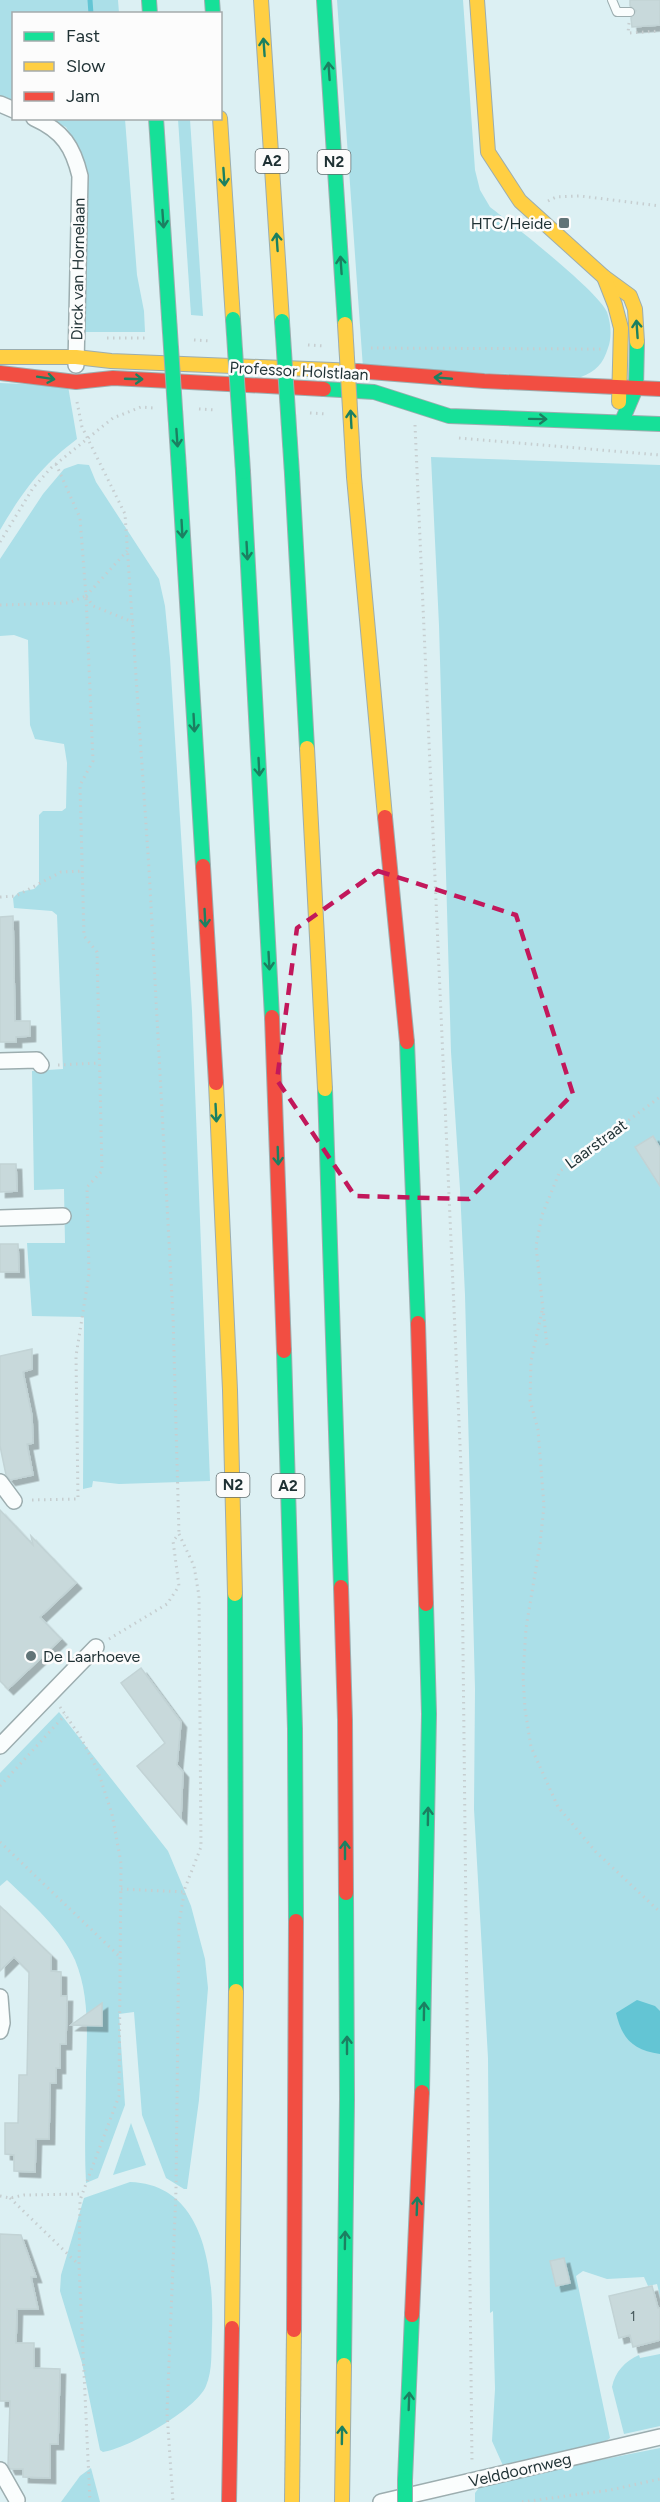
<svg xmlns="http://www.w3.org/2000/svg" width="660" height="2502" font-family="Figtree,sans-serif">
<defs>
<filter id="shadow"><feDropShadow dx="5.5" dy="5.5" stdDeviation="0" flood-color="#0004"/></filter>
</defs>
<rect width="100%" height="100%" fill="#dcf0f3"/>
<g fill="#abdfe8">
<polygon points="0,0 118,0 119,13 14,14 13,104 0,99"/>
<path d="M337,0H463L475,170L480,190L490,207C513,225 597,290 607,312C611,324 612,337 608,348C603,364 596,371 581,377L363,368Z"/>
<polygon points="46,119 125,119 137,275 144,311 145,332 83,332 88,175 80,151 66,127"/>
<polygon points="178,119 190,119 203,316 191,315"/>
<path d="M0,383L68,386L77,439C41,466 23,491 0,530Z"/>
<polygon points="431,457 660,465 660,2296 657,2284 648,2286 644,2277 607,2279 583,2271 576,2276 610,2438 575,2465 660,2448 660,2502 475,2502 475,2493 481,2485 509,2479 492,2441 495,2389 493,2311 490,2313 488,2058 474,1809 475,1689 465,1295 460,1189 451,1052 439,625"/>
<polygon points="78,464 89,465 96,482 159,579 165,606 170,658 192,1011 210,1481 119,1484 93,1481 92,1487 83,1489 84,1317 32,1316 27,1243 65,1243 64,1189 34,1190 32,1071 63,1069 57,915 52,911 14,908 13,898 19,892 34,889 39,884 39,815 43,811 62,811 66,808 67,763 64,744 35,739 30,725 28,640 14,635 0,636 0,559 43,494 64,469"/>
<path d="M59,1712L168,1851L191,1906L205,1959L208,1988L199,2100L187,2189H184L166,2178L142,2115L134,2012L119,2014L125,2105L98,2178L86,2183C84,2146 86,2109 86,2073C87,2035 90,1996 75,1960C61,1929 31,1903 7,1880L0,1886V1773Z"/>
<polygon points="131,2123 146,2165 113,2175"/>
<path d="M130,2182C206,2184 214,2274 212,2332C211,2350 213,2370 206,2386C197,2409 127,2449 103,2452L100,2450L82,2363L60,2291L61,2275L84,2198Z"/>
<path d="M660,2354V2426L624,2434L612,2387C615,2372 625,2361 639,2355L640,2358Z"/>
<polygon points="91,2468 100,2502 61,2502 80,2476"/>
</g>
<path fill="#63c5d4" d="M637,2000L655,2006L660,2011V2054C633,2050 622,2039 616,2013Z"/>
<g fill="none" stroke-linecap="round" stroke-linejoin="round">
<polyline stroke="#63c5d4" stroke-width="5" points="90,0 91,14"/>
</g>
<g fill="#c8d9db" stroke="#c2d3d5" stroke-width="1.5" filter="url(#shadow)">
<polygon points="630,0 660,0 660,25 632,27 631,18 636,11 630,6"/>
<polygon points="13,916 15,1021 30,1021 30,1036 16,1037 16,1042 0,1042 0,917"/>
<polygon points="653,1136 660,1148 660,1186 635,1147"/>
<polygon points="0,1164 16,1164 17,1191 0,1192"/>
<polygon points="0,1244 18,1244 19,1272 0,1272"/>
<polygon points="32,1349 32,1369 23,1372 32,1416 33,1443 27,1444 33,1475 10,1480 6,1475 0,1446 0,1356"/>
<polygon points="0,1510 33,1545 31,1536 76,1583 40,1617 61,1639 8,1689 0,1681"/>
<polygon points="141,1668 181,1722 177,1765 183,1772 181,1818 137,1766 165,1743 121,1683"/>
<polygon points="0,1906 51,1955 51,1971 61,1972 61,1996 67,1996 66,2044 60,2044 60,2068 56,2068 56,2083 50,2083 49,2139 36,2139 35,2172 14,2171 14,2155 5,2154 5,2123 18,2123 19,2075 27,2075 29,1972 14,1957 0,1971"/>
<polygon points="102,2003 102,2026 71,2025"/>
<polygon points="0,2234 21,2235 36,2277 31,2277 38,2309 17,2309 16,2343 34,2343 34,2368 60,2369 58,2444 50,2444 50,2478 23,2477 23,2469 10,2469 8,2465 10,2401 0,2401"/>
<polygon points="564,2258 570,2283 556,2286 550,2261"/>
<polygon points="652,2286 658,2308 660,2308 660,2340 633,2347 630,2335 619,2338 609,2296"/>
</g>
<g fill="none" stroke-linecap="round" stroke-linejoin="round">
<defs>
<polyline id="lane" points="612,0 617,12 630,12"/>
<g id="street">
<polyline points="0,104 14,110"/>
<path d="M34,118C63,131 73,147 80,176L76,365"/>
<polyline points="0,1061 37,1060 41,1065"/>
<polyline points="0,1218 63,1216"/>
<polyline points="0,1482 14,1501"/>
<polyline points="0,1746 96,1647"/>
<polyline points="0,1997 2,2023 0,2031"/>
<polyline points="0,2470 17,2500"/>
<polyline points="381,2502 660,2437"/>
</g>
<g id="fast">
<polyline points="149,0 150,14"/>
<polyline points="212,0 213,14"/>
<polyline points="324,0 345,324"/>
<polyline points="156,118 169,317"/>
<polyline points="324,389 374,392 449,416 660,424"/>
<polyline points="622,421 636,388 637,342"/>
<polyline points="179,470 203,866"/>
<polyline points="243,472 272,1017"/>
<polyline points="292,474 307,748"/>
<polyline points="407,1042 418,1323"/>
<polyline points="325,1089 341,1587"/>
<polyline points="284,1351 295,1729 296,1921"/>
<polyline points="235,1594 236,1991"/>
<polyline points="422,2092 429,1714 426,1604"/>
<polyline points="344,2365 347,2099 346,1893"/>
<polyline points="405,2480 412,2315"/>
</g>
<g id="slow">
<polyline points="261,0 282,321"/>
<polyline points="477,0 488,152 520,201 604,277 630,296 635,309 637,342"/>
<polyline points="220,118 233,319"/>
<polyline points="604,277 615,305 621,328 619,402"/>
<polyline points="0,357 76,357 111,361 357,371"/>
<polyline points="354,477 385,817"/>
<polyline points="307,748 325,1089"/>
<polyline points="216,1083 230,1390 235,1594"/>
<polyline points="232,2328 236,1991"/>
<polyline points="292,2502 294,2330"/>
<polyline points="342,2502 344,2365"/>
</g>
<g id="jam">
<polyline points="357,371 484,381 660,389"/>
<polyline points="0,373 76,382 113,378 324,389"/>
<polyline points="385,817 407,1042"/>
<polyline points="203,866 216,1083"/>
<polyline points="272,1017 284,1351"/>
<polyline points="418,1323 426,1604"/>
<polyline points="341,1587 345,1720 346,1893"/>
<polyline points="412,2315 422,2092"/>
<polyline points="294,2330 296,1921"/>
<polyline points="229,2502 232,2328"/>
</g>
</defs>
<use href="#lane" stroke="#9cadaf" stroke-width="10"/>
<use href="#street" stroke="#9cadaf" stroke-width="18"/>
<use href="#fast" stroke="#9cadaf" stroke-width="16"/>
<use href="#slow" stroke="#9cadaf" stroke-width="16"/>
<use href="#jam" stroke="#9cadaf" stroke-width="16"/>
<g stroke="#c6ced0" stroke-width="3" stroke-dasharray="1.5 4.5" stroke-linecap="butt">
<polyline points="629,23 628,33 660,31"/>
<polyline points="548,201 556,197 580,196 660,206"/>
<polyline points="107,338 148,338"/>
<polyline points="194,340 211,341"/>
<polyline points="308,345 325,346"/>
<polyline points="371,348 601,349"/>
<polyline points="77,402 82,427 125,514 149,869 173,1316 179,1534"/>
<polyline points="199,409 216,410"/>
<polyline points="310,413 327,414"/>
<polyline points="415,425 461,1467 472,2463"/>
<polyline points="459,438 660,455"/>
<polyline points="56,464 80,518 86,596 93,606 133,622"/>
<polyline points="0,542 33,488 51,468 113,418 141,407 153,408"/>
<polyline points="86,596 127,551"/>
<polyline points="0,605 68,603 86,596 93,761 80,785 84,936 97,952 102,1171 87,1187 89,1274 76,1356 78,1499 30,1500"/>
<polyline points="0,897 16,896 61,872 83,871"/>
<polyline points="58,1065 99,1063"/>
<polyline points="542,1311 531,1361 530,1400 538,1430 544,1506 540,1544 526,1628 523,1676 525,1709 531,1747 558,1807 596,1852 660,1912"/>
<polyline points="547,1345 536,1246 542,1215 560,1171 660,1097"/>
<polyline points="109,1639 167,1604 179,1586 173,1541 179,1534 194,1566 199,1596 201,1847 185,1888 179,1923 176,2190 167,2413 173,2502"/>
<polyline points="60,1707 80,1736 98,1771 112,1814 121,1863 119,2096 80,2200 79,2266 90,2502"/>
<polyline points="0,1786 65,1715"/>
<polyline points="0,1842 120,1957"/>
<polyline points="121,1889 185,1892"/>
<polyline points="0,2196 10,2198 24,2195 81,2194"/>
<polyline points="10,2198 78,2264"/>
<polyline points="522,2502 610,2490 660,2479"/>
</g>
<use href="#lane" stroke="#fafdfd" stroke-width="8"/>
<use href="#street" stroke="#fafdfd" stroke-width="15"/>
<use href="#fast" stroke="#16e098" stroke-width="14"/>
<use href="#slow" stroke="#ffcf43" stroke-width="14"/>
<use href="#jam" stroke="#f24e42" stroke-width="14"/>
<defs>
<g id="fast-bridge">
<polyline points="169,317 179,470"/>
<polyline points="233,319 243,472"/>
<polyline points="282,321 292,474"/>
<polyline points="405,2480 405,2502"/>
</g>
<polyline id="slow-bridge" points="345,324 354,477"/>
</defs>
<use href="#fast-bridge" stroke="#9cadaf" stroke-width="16" stroke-linecap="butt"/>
<use href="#slow-bridge" stroke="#9cadaf" stroke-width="16" stroke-linecap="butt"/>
<use href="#fast-bridge" stroke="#16e098" stroke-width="14"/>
<use href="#slow-bridge" stroke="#ffcf43" stroke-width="14"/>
</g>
<defs><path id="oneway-shaft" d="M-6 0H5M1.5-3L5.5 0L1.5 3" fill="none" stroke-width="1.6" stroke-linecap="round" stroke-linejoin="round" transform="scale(1.5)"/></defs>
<g stroke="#1b8061">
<use href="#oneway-shaft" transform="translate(264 47) rotate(-94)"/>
<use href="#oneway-shaft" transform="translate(329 71) rotate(-94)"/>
<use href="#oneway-shaft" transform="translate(224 177) rotate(86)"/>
<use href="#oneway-shaft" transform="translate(163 219) rotate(86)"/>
<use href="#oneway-shaft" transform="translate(277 242) rotate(-94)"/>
<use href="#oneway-shaft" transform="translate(341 265) rotate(-94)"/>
<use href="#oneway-shaft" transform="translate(637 329) rotate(-94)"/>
<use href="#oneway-shaft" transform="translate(46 378) rotate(9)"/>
<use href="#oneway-shaft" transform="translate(443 378) rotate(-175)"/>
<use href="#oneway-shaft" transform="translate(134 379) rotate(2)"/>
<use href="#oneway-shaft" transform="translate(351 419) rotate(-93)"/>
<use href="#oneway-shaft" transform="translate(538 419) rotate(1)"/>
<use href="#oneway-shaft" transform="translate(177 438) rotate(86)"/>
<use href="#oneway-shaft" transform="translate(182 529) rotate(87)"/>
<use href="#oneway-shaft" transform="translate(247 551) rotate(87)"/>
<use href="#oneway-shaft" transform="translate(194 723) rotate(87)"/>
<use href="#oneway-shaft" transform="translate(259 767) rotate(87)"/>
<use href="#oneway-shaft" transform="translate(205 918) rotate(87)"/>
<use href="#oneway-shaft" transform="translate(269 961) rotate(87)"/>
<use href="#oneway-shaft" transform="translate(216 1113) rotate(87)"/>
<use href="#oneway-shaft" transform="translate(278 1156) rotate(88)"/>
<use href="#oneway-shaft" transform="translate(428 1816) rotate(-89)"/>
<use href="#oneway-shaft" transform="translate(345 1850) rotate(-90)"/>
<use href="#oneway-shaft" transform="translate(424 2011) rotate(-89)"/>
<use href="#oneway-shaft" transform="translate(347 2045) rotate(-90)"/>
<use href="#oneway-shaft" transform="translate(417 2206) rotate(-88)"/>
<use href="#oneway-shaft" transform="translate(345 2240) rotate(-89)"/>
<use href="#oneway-shaft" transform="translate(409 2401) rotate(-88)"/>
<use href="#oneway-shaft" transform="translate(342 2435) rotate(-89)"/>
</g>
<path fill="none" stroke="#c2185b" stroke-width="4.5" stroke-dasharray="12 8" stroke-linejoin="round" d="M378,871L516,915L573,1094L469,1199L355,1196L277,1080L297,928Z"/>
<g fill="#617477" stroke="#fcfcfc" stroke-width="2">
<rect x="558" y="217" width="12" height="12" rx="3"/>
<circle cx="31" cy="1656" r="6"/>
</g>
<g text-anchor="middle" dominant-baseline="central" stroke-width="5" stroke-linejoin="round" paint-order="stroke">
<g font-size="14" fill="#4b5d60">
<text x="633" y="2316">1</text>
</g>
<g fill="#fcfcfc" stroke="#616e70" stroke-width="1.5">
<rect x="255.5" y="149" width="33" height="24" rx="4.5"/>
<rect x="317.5" y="150" width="33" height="24" rx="4.5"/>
<rect x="216.5" y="1473" width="33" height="24" rx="4.5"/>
<rect x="271.5" y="1474" width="33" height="24" rx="4.5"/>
</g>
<g font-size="15" font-weight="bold" fill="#1f3134">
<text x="272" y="161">A2</text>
<text x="334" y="162">N2</text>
<text x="233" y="1485">N2</text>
<text x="288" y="1486">A2</text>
</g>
<g font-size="16" fill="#1f3134" stroke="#fcfcfc" text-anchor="end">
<text x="552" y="223">HTC/Heide</text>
<text x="43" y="1656" text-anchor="start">De Laarhoeve</text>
</g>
<g font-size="16" fill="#1f3134" stroke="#fcfcfc">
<text transform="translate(78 269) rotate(-89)">Dirck van Hornelaan</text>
<text transform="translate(299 371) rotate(3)">Professor Holstlaan</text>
<text transform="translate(596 1144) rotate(-36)">Laarstraat</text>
<text transform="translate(520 2470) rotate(-13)">Velddoornweg</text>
</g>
</g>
<rect x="12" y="12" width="210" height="108" fill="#fcfcfc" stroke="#a4abac" stroke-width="1.5"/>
<rect x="24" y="32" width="30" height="9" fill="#16e098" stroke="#a4abac" stroke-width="1.5"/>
<text x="66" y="42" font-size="18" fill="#1f3134">Fast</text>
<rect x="24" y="62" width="30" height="9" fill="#ffcf43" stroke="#a4abac" stroke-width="1.5"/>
<text x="66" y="72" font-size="18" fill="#1f3134">Slow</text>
<rect x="24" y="92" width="30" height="9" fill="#f24e42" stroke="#a4abac" stroke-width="1.5"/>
<text x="66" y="102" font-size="18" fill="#1f3134">Jam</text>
</svg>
